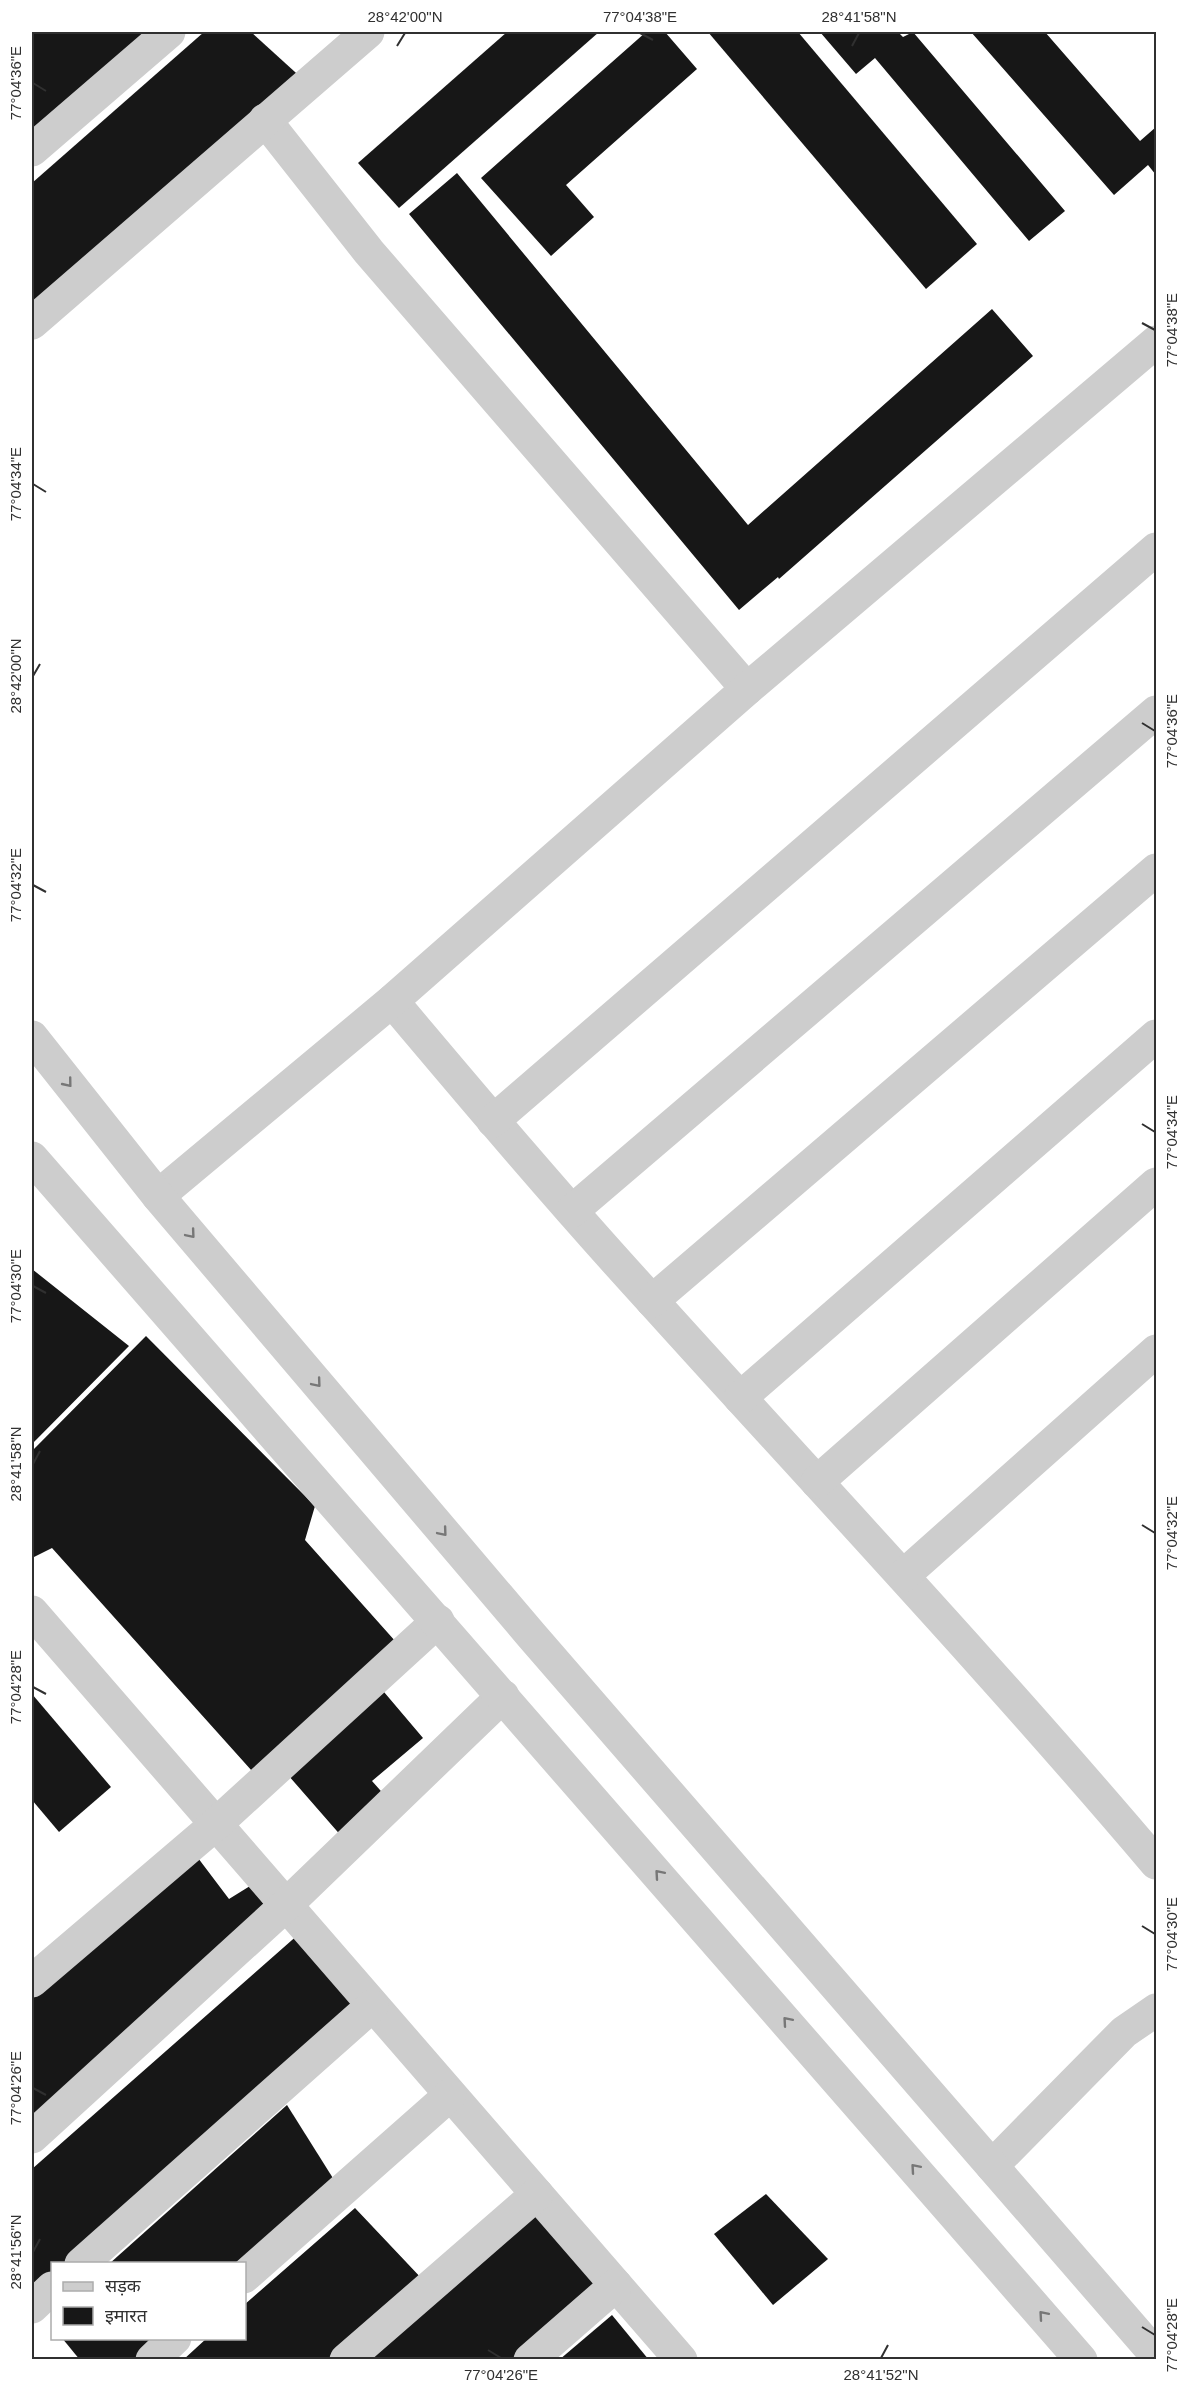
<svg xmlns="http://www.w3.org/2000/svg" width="1188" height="2391" font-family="Arial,'Noto Sans Devanagari',sans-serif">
<rect width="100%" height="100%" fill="#fff"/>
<g fill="#171717">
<polygon points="32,32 152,32 32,136"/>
<polygon points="204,32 251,32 306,82 32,319 32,183"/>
<polygon points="507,32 599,32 399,208 358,163"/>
<polygon points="646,32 665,32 697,69 566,185 594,217 551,256 481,178"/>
<polygon points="708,32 798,32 977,244 926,289"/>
<polygon points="820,32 898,32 903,37 913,32 1065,211 1029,241 875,58 856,74"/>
<polygon points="971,32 1045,32 1140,141 1156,127 1156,175 1148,165 1114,195"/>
<polygon points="457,173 748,525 992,309 1033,356 779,579 778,577 739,610 409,214"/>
<polygon points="32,1269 129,1346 32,1444 32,1415 34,1412 32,1410"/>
<polygon points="146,1336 315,1506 305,1540 396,1642 252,1771 52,1548 32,1558 32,1451"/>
<polygon points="384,1692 423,1738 372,1781 388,1799 343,1838 288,1775"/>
<polygon points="32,1694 111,1787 59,1832 32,1800"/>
<polygon points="195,1854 229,1899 250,1886 270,1912 32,2127 32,1997"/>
<polygon points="300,1933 359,2006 70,2264 52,2264 52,2280 32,2298 32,2169"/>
<polygon points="287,2105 336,2183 244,2264 109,2264"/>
<polygon points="766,2194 828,2259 773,2305 714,2234"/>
<polygon points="355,2208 424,2281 334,2360 183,2360 207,2338 244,2338 244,2305"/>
<polygon points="532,2209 601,2290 519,2360 359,2360"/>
<polygon points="612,2315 649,2360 559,2360"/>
<polygon points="62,2338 163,2338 139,2360 80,2360"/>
</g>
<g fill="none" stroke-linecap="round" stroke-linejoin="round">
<g stroke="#cdcdcd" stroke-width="33">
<polyline points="265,120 369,252 747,689"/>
<polyline points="32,150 169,32"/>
<polyline points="32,323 368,32"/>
<path d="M392,1001C478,1103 564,1205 654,1303C822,1489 994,1672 1156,1863"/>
<polyline points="493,1121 1156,549"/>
<polyline points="158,1196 392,1001 747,689 1156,342"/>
<polyline points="572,1211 1156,712"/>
<polyline points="652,1301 1156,870"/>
<polyline points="740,1398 1156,1036"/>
<polyline points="817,1482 1156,1184"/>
<polyline points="903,1576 1156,1351"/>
<polyline points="32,1612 681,2360"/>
<polyline points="32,1981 215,1825 438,1621"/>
<polyline points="32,2137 285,1906 503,1696"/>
<polyline points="992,2166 1124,2032 1156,2010"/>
<polyline points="81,2264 372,2006"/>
<polyline points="244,2277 450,2095"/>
<polyline points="32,2307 52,2288"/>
<polyline points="152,2360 175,2338"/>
<polyline points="346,2360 537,2194"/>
<polyline points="530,2360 616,2285"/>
</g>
<g stroke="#cdcdcd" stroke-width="33">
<polyline points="32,1037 158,1196 532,1636 1156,2355"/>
<polyline points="32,1158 1081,2360"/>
</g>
</g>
<defs><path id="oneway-chevron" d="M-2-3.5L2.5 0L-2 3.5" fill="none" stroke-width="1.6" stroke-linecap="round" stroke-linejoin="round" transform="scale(1.5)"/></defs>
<g stroke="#777">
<use href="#oneway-chevron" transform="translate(68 1083) rotate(51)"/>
<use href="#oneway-chevron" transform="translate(191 1234) rotate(50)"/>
<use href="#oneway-chevron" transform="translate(317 1383) rotate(50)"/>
<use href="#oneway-chevron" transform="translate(443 1532) rotate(50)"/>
<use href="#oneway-chevron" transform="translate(659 1874) rotate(-131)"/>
<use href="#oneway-chevron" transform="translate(787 2021) rotate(-131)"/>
<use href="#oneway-chevron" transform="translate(915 2168) rotate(-131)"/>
<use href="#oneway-chevron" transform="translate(1043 2315) rotate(-131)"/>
</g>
<path fill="none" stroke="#303030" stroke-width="2" d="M640,33L653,40M397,46L405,33M852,46L859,33M33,83L46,91M1142,323L1155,330M33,484L46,492M33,676L40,664M1142,723L1155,731M33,885L46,892M1142,1124L1155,1132M33,1286L46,1293M33,1464L40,1451M1142,1525L1155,1533M33,1687L46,1694M1142,1926L1155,1934M33,2088L46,2095M33,2252L40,2239M1142,2327L1155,2335M488,2350L501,2358M881,2358L888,2345"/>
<rect width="1188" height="2391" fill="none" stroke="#ffffff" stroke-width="66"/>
<rect x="51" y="2262" width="195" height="78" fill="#ffffff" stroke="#acacac" stroke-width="1.5"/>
<rect x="63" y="2282" width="30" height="9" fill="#cdcdcd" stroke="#acacac" stroke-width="1.5"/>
<text x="105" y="2292" font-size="18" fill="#303030">सड़क</text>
<rect x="63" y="2307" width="30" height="18" fill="#171717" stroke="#acacac" stroke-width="1.5"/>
<text x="105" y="2322" font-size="18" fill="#303030">इमारत</text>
<rect x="33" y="33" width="1122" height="2325" fill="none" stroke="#303030" stroke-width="2"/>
<g font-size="15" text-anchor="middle" fill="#303030">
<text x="405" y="22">28°42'00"N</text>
<text x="640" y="22">77°04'38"E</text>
<text x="859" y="22">28°41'58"N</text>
<text transform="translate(16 83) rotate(-90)" y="5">77°04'36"E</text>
<text transform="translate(1172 330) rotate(-90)" y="5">77°04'38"E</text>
<text transform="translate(16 484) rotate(-90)" y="5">77°04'34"E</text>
<text transform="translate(16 676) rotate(-90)" y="5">28°42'00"N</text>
<text transform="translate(1172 731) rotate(-90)" y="5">77°04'36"E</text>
<text transform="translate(16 885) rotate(-90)" y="5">77°04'32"E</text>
<text transform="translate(1172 1132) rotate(-90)" y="5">77°04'34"E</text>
<text transform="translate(16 1286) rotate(-90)" y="5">77°04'30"E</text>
<text transform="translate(16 1464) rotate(-90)" y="5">28°41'58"N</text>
<text transform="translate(1172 1533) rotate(-90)" y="5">77°04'32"E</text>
<text transform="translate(16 1687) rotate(-90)" y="5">77°04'28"E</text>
<text transform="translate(1172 1934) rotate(-90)" y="5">77°04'30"E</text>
<text transform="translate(16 2088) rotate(-90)" y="5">77°04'26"E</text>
<text transform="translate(16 2252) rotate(-90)" y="5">28°41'56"N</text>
<text transform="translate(1172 2335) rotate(-90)" y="5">77°04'28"E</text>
<text x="501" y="2380">77°04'26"E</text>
<text x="881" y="2380">28°41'52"N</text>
</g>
</svg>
